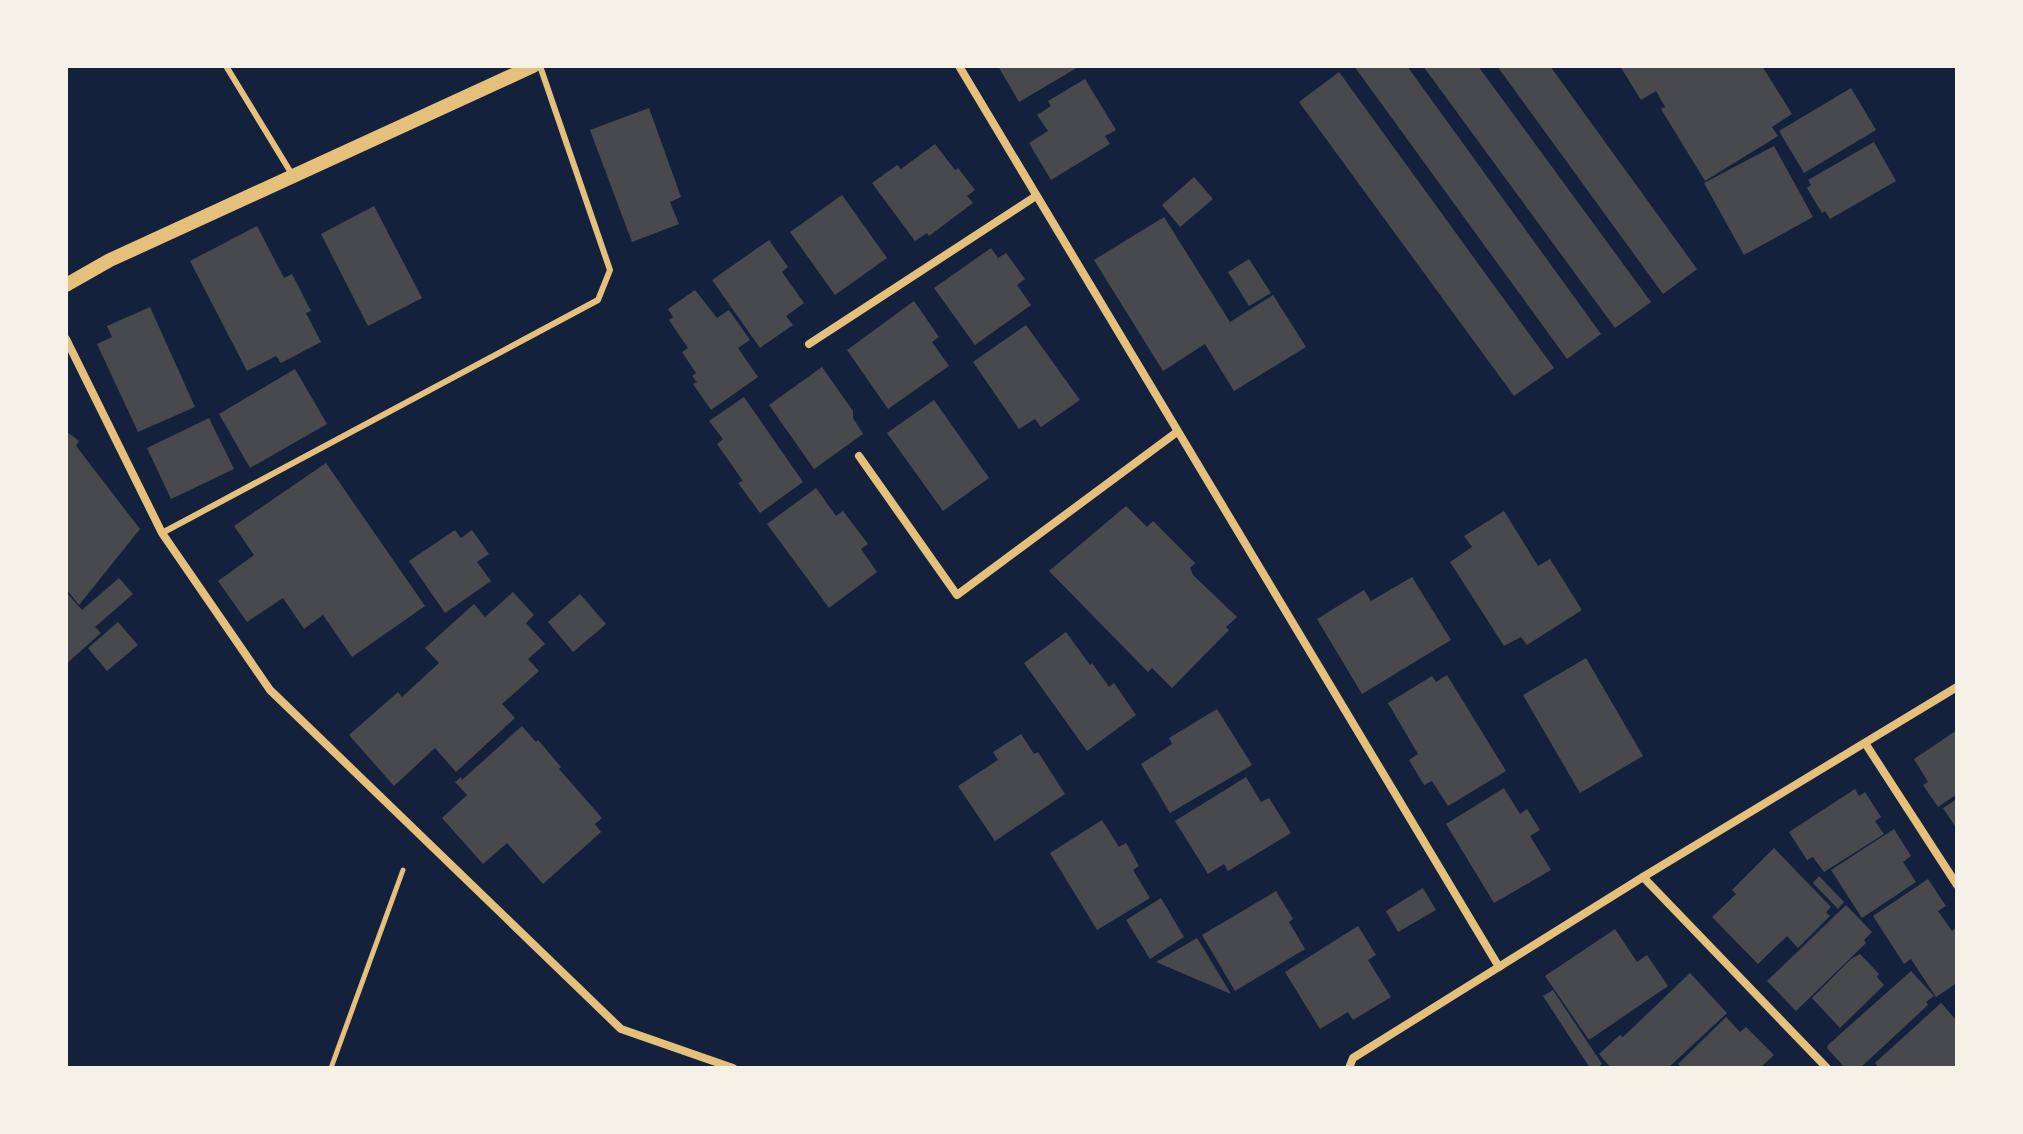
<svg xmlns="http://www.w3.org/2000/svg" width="2023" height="1134" font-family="Ubuntu,sans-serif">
<rect width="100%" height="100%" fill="#14213d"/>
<g fill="#48494c">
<polygon points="998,66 1080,66 1019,102"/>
<polygon points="1354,66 1407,66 1601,334 1567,359"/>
<polygon points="1423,66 1478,66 1651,302 1615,328"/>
<polygon points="1497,66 1550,66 1697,269 1663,294"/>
<polygon points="1620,66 1762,66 1792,114 1772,127 1778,136 1705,181 1661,109 1665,107 1656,91 1641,100"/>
<polygon points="1339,72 1554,368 1514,396 1299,102"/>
<polygon points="1085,79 1116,130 1105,136 1110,144 1051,180 1029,143 1048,131 1037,115 1051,106 1048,101"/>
<polygon points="1851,88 1876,130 1804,173 1779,131"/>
<polygon points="649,108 681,197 670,202 679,224 632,242 590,130"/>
<polygon points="1874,142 1896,181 1830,219 1825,211 1822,213 1807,188 1811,185 1808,180"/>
<polygon points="935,144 955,170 958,168 975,190 967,196 973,203 929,236 927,233 915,241 872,183 897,165 901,169"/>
<polygon points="1774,146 1813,217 1744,255 1704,183"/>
<polygon points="1194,177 1213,199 1180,227 1162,205"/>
<polygon points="842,195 887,258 835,295 790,232"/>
<polygon points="374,206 422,298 368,326 321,234"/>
<polygon points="1164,217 1230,322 1273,295 1306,347 1234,391 1205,344 1163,371 1094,260"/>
<polygon points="257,226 284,278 292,274 311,311 306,313 321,342 281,363 276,356 247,371 190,261"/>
<polygon points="769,240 788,267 782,272 804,303 786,316 793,325 760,348 712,280"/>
<polygon points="991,248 998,258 1006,253 1025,279 1017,285 1031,305 975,345 934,288"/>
<polygon points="1249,259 1271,293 1249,306 1228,272"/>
<polygon points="695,290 717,318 729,310 750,340 738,348 758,377 711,410 693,384 697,382 692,376 696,373 682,352 688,348 669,320 673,317 668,309"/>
<polygon points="914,301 939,337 932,342 949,366 888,409 847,350"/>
<polygon points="150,307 195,407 138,432 97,344 112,337 107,326"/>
<polygon points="1026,325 1080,400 1041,427 1035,419 1019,429 973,362"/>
<polygon points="822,367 853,411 853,418 863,434 814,469 769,405"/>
<polygon points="295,369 327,424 250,468 219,414"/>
<polygon points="744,397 803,482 760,513 738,483 743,481 717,444 723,439 709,421"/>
<polygon points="934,400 989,478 943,511 887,433"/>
<polygon points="209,418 234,469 171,499 147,448"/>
<polygon points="66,431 79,441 76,446 140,529 79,605 66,589"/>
<polygon points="326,463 425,606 352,657 323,615 304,629 283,598 247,622 218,581 254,555 234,526"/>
<polygon points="816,488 836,516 843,511 868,544 861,549 877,572 829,608 767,524"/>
<polygon points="1126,506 1147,527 1153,521 1195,563 1190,568 1193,575 1237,617 1226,627 1229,630 1172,688 1152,668 1148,672 1049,571"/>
<polygon points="1504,511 1538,566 1550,559 1582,610 1527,645 1521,637 1504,646 1450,562 1472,547 1464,536"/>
<polygon points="455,530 461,538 472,530 489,554 477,562 491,581 445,613 409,561"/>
<polygon points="1412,577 1451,640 1362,694 1317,619 1364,590 1371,601"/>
<polygon points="119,578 133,594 95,627 101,633 66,664 66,592 82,610"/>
<polygon points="513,592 534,615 526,623 545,644 528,659 539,671 502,704 515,718 456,772 435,748 394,786 349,735 398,692 402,697 439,663 425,648 474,604 485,617"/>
<polygon points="580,594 606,624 573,652 548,622"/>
<polygon points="118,622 138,645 107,671 88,648"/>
<polygon points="1066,632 1090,665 1092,663 1109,687 1114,683 1136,715 1087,751 1024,663"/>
<polygon points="1586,658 1643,756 1580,793 1523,695"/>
<polygon points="1447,675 1506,771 1448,806 1432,781 1424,785 1409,760 1418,754 1388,703 1432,676 1436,682"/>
<polygon points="1217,709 1252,765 1170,813 1141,764 1172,744 1169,738"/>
<polygon points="522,726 536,742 538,740 561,767 559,769 602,818 595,824 601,832 543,884 507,843 483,864 442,818 467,795 455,782 461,777 462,780"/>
<polygon points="1957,730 1957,794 1938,807 1923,785 1928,782 1914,759"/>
<polygon points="1021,734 1034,754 1038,752 1065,794 995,841 958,786 998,760 993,752"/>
<polygon points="1246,777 1261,802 1269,798 1291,833 1228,871 1224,864 1208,874 1175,821"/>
<polygon points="1504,788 1520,814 1527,809 1540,830 1530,836 1551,870 1494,903 1446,824"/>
<polygon points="1855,789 1859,796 1865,792 1881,817 1875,821 1884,834 1824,872 1813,857 1807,860 1789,832"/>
<polygon points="1957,799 1957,829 1943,808"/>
<polygon points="1102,820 1119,847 1126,843 1139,866 1133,870 1150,898 1097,930 1050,853"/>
<polygon points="1894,829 1911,856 1903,862 1916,882 1862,918 1831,870"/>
<polygon points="1774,848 1831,907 1826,912 1830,916 1798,948 1787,936 1758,964 1712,917 1736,894 1732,890"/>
<polygon points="1819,876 1844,902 1838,909 1813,883"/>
<polygon points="1928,879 1946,906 1938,911 1952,931 1957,927 1957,983 1936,997 1911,959 1904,964 1873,916"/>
<polygon points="1423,888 1436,910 1398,932 1386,911"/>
<polygon points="1276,891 1293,919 1289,922 1305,949 1235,991 1202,935"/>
<polygon points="1161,898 1184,937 1150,959 1126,920"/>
<polygon points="1846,905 1872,932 1864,940 1866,943 1796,1011 1767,981"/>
<polygon points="1358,926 1376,955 1368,960 1391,997 1353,1020 1348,1012 1320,1029 1285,972"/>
<polygon points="1615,929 1637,962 1647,955 1668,986 1589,1040 1545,976"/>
<polygon points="1197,938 1231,994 1156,962"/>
<polygon points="1860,954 1879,974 1877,977 1884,985 1840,1028 1812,998 1851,959"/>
<polygon points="1911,971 1934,996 1926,1002 1928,1005 1860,1068 1845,1068 1827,1048 1828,1045"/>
<polygon points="1690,973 1727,1013 1668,1068 1611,1068 1599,1054 1620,1035 1623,1037"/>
<polygon points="1553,990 1602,1064 1597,1068 1590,1068 1543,996"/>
<polygon points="1941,1003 1957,1021 1957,1068 1879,1068 1875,1063"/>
<polygon points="1726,1017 1740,1032 1746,1027 1774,1055 1760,1068 1682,1068 1678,1064"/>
</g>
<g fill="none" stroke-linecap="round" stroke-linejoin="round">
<polyline stroke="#e5c07b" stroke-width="5" points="331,1068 403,870"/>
<g stroke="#e5c07b" stroke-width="6">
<polyline points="226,66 293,176"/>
<polyline points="162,533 598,300 610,270 540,66"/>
</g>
<g stroke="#e5c07b" stroke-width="8">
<polyline points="959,66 1499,967"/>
<polyline points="66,339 162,533 270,690 621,1029 733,1068"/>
<polyline points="809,344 1036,196"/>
<polyline points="859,456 957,595 1177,432"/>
<polyline points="1865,743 1957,885"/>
<polyline points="1643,877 1827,1068"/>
<polyline points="1349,1068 1353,1058 1643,877 1957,687"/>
</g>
<polyline stroke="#e5c07b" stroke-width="14" points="66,285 110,260 533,66"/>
</g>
<rect width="2023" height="1134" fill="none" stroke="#f6f1e7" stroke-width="136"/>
</svg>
